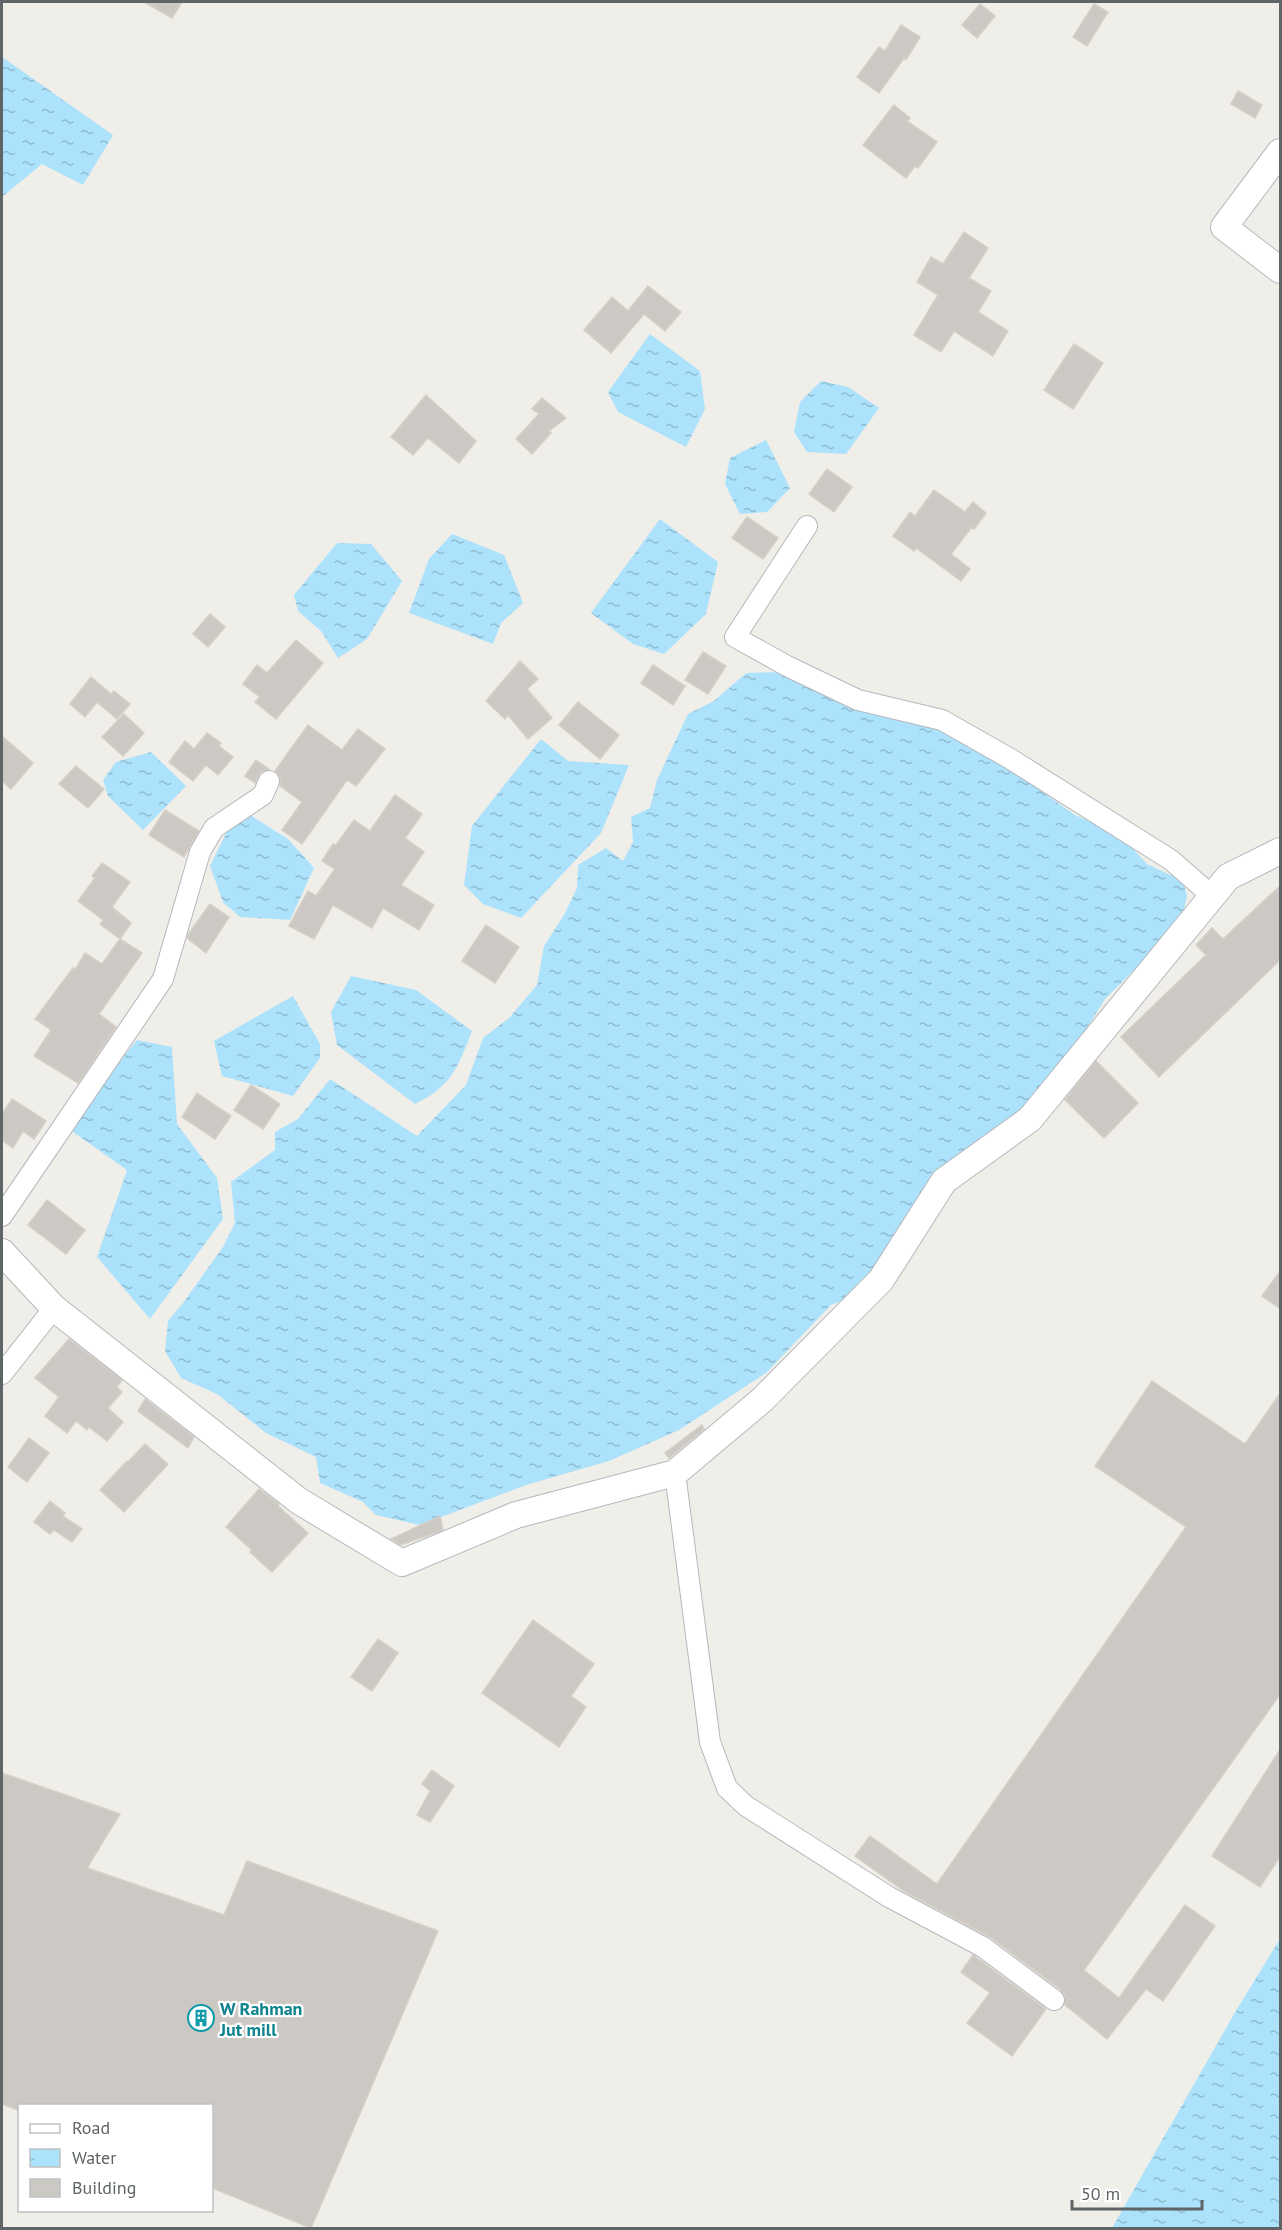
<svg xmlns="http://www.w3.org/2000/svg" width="1282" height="2230" font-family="'PT Sans',sans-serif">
<defs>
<pattern id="water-ripples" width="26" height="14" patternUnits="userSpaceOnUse" patternTransform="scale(1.5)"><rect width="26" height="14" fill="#ace2fc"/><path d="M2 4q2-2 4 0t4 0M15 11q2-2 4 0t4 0" fill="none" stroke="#8fbbd0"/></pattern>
</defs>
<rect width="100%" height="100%" fill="#f0eee8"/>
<g fill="url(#water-ripples)">
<polygon points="2,57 113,135 83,185 42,164 2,197"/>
<polygon points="650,334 700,371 705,409 686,447 618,412 608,392"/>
<polygon points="821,381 848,387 879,408 846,454 807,452 794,432 800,402"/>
<polygon points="766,440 790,488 767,512 740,514 725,484 730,458"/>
<polygon points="660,519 718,562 706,614 664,654 633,644 591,613"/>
<polygon points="452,534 504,555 523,603 501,623 493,644 409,613 429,559"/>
<polygon points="337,543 371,544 402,581 367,639 338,658 321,631 298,611 294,595"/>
<polygon points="786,672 930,723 997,760 1075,815 1120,835 1147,864 1183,881 1187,896 1183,914 1160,944 1105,999 1030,1119 937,1185 884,1283 831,1305 766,1373 679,1430 609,1461 526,1485 420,1525 376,1515 363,1502 320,1483 316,1457 266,1433 217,1394 181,1378 165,1351 168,1321 183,1303 223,1247 235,1223 231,1182 275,1150 275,1132 298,1119 330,1079 417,1136 466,1085 483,1038 509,1018 537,985 544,946 564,915 577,888 578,865 606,848 623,861 633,842 631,817 650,808 657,780 688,714 714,701 746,673"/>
<polygon points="541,739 568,761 629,765 601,833 521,918 483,904 464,885 472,826"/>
<polygon points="151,752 186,786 143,830 108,796 103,780 116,762"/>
<polygon points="247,813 288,839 314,868 290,920 240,917 223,902 210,866 231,823"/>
<path d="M351,976L416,990L472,1031C458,1067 452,1086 415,1104L337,1045L331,1012Z"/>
<polygon points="293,996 320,1044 320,1058 293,1096 222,1076 214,1041"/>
<polygon points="137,1040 172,1047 177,1124 217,1178 223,1219 150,1319 97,1257 127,1170 73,1132 83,1107"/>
<polygon points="1280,1939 1280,2228 1112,2228 1237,2009"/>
</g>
<g fill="#ccc9c4" stroke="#d5cfc6" stroke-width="1.5">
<polygon points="144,2 182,2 172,18"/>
<polygon points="980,4 995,16 977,38 962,25"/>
<polygon points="1094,4 1108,12 1087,46 1073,37"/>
<polygon points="901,25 920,37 906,60 904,58 879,93 857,77 879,47 885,51"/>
<polygon points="1238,91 1262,105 1255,118 1231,104"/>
<polygon points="894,105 910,118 907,121 937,142 918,168 915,166 906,178 863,145"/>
<polygon points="964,232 988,248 969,278 991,291 978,312 1008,331 993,356 954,331 941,352 914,335 938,295 917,282 931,257 943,264"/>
<polygon points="648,286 681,312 665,331 644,314 611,353 584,330 612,297 628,311"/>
<polygon points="1074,344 1103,363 1073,409 1044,390"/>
<polygon points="426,395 476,441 459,463 428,438 413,455 391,437"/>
<polygon points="542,398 566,418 549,431 551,433 532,454 516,439 539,414 532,409"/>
<polygon points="827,469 852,487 834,512 809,494"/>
<polygon points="934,490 965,512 973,502 986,513 974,529 971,528 951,554 970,569 961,581 916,548 914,551 893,536 910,512 915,516"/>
<polygon points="747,517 778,538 763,559 732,538"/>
<polygon points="210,614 225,627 208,647 193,634"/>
<polygon points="296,640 323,663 276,719 255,702 260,697 243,684 257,665 267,673"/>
<polygon points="703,652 726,666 708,694 685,680"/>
<polygon points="520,661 538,679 527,689 552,718 528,739 508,715 505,719 486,701"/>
<polygon points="653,665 685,686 673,705 641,683"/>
<polygon points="91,677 111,694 114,691 130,704 117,719 97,702 85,717 70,704"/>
<polygon points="578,702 619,735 600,759 559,725"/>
<polygon points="124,714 144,733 123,756 102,737"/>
<polygon points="308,725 342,750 358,729 385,749 356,786 347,780 302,844 282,830 302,802 280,786 281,779 275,771"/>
<polygon points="207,733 221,743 219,746 233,757 218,775 206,765 193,781 169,762 185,741 194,749"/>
<polygon points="2,736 33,763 11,789 2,781"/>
<polygon points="256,760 269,769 261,772 255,783 245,776"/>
<polygon points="76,766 104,789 88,808 59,784"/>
<polygon points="395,795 422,814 405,838 424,852 401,885 434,905 419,930 383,908 372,928 333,905 314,939 289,926 308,891 316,896 335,869 322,861 333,844 336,845 354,820 370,831"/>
<polygon points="165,810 199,831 184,857 149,835"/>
<polygon points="102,863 130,882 112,907 131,923 120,939 142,953 99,1014 116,1027 78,1083 34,1056 51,1030 35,1019 73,968 75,970 85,953 102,964 120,939 100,924 103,920 78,901 95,878 92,876"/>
<polygon points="1281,885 1281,959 1159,1077 1121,1037 1206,955 1196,945 1212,928 1223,939"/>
<polygon points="210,904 229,917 206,953 187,938 189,933"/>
<polygon points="486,925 519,947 495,983 462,961"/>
<polygon points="1096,1061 1138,1103 1104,1138 1065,1100"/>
<polygon points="251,1085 280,1104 263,1129 234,1110"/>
<polygon points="197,1093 231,1116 215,1139 182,1117"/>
<polygon points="12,1099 46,1121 34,1139 23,1131 13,1148 2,1140 2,1114"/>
<polygon points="47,1200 85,1230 66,1254 28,1225"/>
<polygon points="1281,1270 1281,1309 1262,1296"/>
<polygon points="69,1339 122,1380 117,1387 122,1392 108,1408 123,1422 107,1441 89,1427 87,1430 76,1421 67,1433 45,1416 59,1397 35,1378"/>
<polygon points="1152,1381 1245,1444 1281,1392 1281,1693 1084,1970 1119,1998 1185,1905 1215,1926 1163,2001 1146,1989 1107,2039 1065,2005 1065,1996 1061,1990 990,1937 904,1891 855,1856 870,1836 937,1884 1186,1527 1095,1466"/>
<polygon points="145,1399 194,1437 188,1448 138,1411"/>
<polygon points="702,1425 704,1429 669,1458 665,1453"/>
<polygon points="29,1438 49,1453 27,1482 8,1467"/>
<polygon points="145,1444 168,1464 124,1512 100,1490 127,1461 128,1462"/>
<polygon points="259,1489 279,1504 278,1506 308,1533 272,1572 250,1552 252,1550 226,1527"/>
<polygon points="50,1501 65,1513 63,1516 82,1529 72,1542 54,1530 50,1534 34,1522"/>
<polygon points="440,1516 443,1530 401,1545 391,1539"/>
<polygon points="533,1620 594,1664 571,1696 586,1707 559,1747 482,1693"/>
<polygon points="378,1639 398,1653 372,1691 351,1677"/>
<polygon points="1281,1748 1281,1855 1260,1887 1212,1856"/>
<polygon points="432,1770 454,1786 430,1822 417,1815 430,1791 422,1784"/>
<polygon points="2,1773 120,1814 87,1868 224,1915 247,1861 438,1931 311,2228 212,2188 212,2106 20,2106 20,2111 2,2104"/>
<polygon points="973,1955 1046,2009 1012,2056 967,2023 990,1993 961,1972"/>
</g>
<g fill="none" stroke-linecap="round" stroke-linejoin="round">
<defs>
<g id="minor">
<polyline points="807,526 735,637 787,666 858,700 942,720 1009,758 1171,860 1211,895"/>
<polyline points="2,1216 163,979 200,852 214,828 263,795 269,781"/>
<polyline points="2,1374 54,1308"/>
<polyline points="675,1473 710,1742 727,1788 746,1806 889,1897 983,1947 1054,2000"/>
</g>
<g id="tertiary">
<polyline points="1280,152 1224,227 1280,270"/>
<polyline points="2,1252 54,1308 299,1501 402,1563 516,1515 675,1473 762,1400 881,1280 944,1181 1030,1119 1228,877 1280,851"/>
</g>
</defs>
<use href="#minor" stroke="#b5b8bb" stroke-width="22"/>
<use href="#tertiary" stroke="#b5b8bb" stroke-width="28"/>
<use href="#minor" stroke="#fff" stroke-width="20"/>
<use href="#tertiary" stroke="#fff" stroke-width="26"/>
</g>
<defs>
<symbol id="building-ring" viewBox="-11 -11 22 22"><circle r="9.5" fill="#fff" stroke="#0f9aa8" stroke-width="1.5"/><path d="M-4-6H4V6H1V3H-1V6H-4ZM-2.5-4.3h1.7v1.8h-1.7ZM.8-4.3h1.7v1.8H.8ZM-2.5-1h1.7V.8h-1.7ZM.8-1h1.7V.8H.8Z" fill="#0f9aa8"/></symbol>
</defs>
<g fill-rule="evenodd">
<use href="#building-ring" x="186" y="2003" width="30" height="30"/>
</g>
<g text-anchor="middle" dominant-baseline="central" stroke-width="4.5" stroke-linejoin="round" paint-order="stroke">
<g font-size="18" font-weight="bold" fill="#0d838f" stroke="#fff" text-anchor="start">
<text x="220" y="2008">W Rahman<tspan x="220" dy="21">Jut mill</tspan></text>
</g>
</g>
<rect width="1282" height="2230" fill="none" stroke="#5f6467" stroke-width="6"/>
<rect x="18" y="2104" width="195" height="108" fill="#ffffff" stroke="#bfc1c2" stroke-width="1.5"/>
<rect x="30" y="2124" width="30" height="9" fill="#ffffff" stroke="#bfc1c2" stroke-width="1.5"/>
<text x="72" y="2134" font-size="18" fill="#5f6467">Road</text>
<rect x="30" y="2149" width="30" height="18" fill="url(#water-ripples)" stroke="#bfc1c2" stroke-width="1.5"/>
<text x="72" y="2164" font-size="18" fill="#5f6467">Water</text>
<rect x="30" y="2179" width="30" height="18" fill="#ccc9c4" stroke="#bfc1c2" stroke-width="1.5"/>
<text x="72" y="2194" font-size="18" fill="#5f6467">Building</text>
<path d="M1072 2200v9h130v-9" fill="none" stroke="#5f6467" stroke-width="3"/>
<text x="1081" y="2200" font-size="18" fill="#5f6467" stroke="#ffffff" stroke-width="4.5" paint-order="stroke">50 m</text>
</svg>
